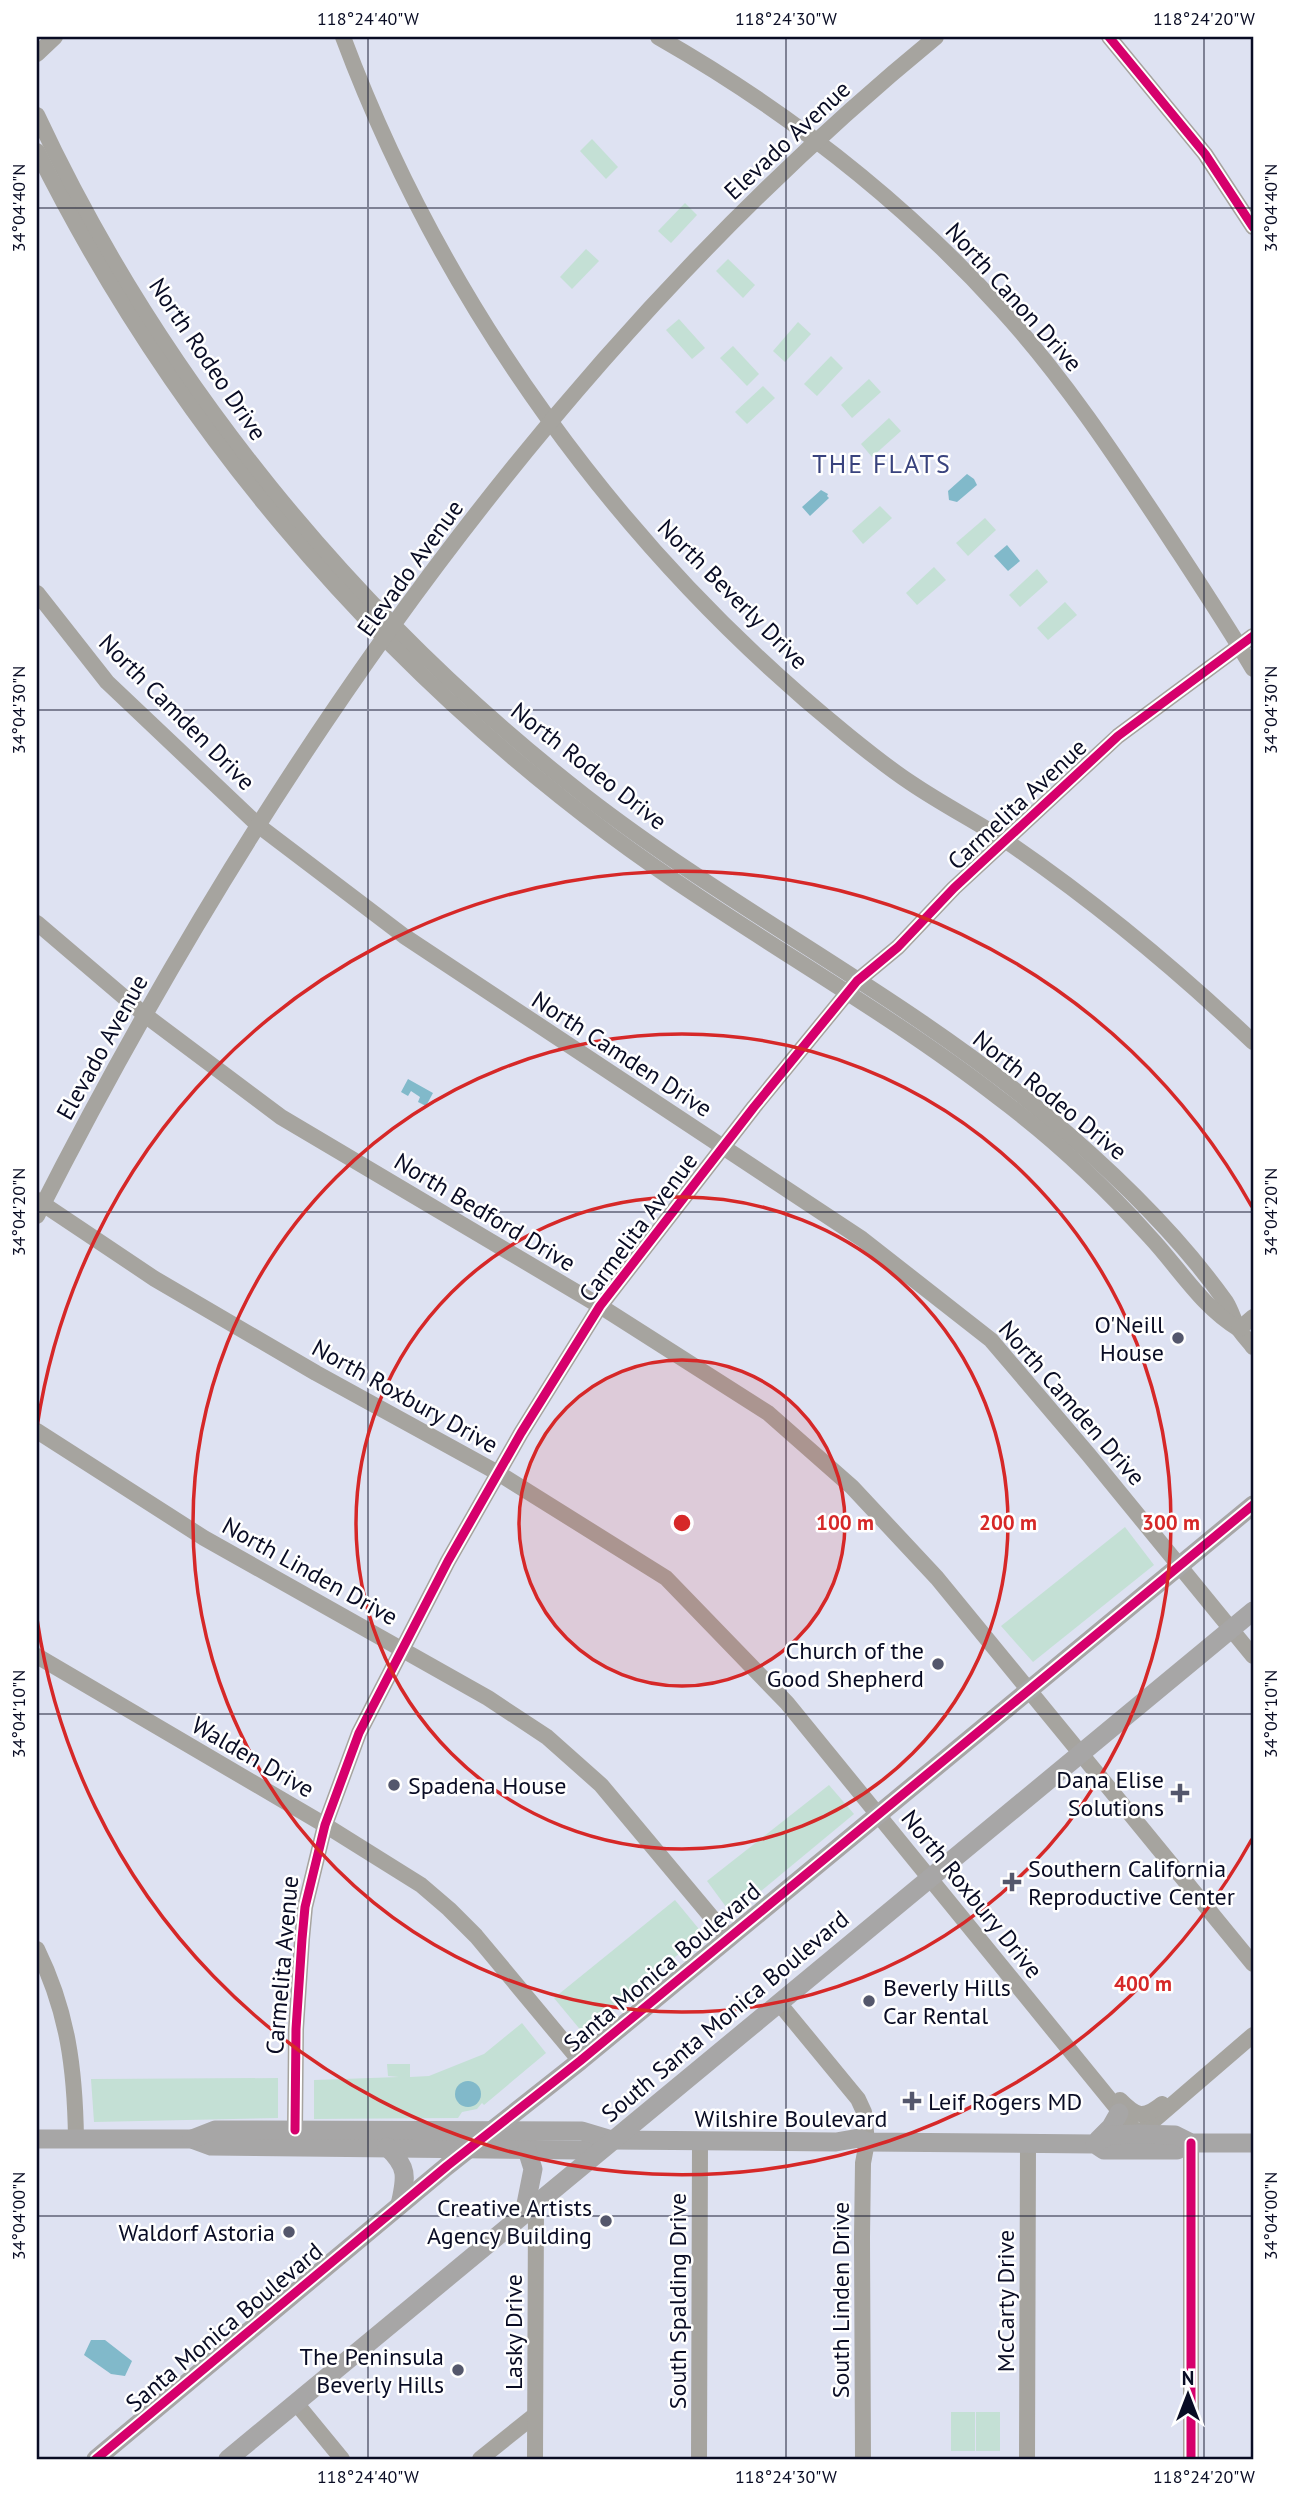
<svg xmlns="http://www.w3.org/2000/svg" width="1290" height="2496" font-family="'PT Sans',sans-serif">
<rect width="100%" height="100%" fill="#dee2f2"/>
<g fill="#c4e0d5">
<polygon points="592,139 618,167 606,179 580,151"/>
<polygon points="685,203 697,215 671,243 658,231"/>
<polygon points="586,249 599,261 572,289 560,277"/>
<polygon points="728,259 755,285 743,298 716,271"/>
<polygon points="679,319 705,348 692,359 666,330"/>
<polygon points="798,322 811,334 785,362 773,351"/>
<polygon points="733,346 759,374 747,386 720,358"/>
<polygon points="831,356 843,368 817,396 804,384"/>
<polygon points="869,379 881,392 852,418 841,405"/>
<polygon points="763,386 775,398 747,424 735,412"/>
<polygon points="889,418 901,431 872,457 861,444"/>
<polygon points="880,506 892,518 863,544 852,531"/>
<polygon points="985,518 996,530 968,556 956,543"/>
<polygon points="934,567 946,580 917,605 906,593"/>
<polygon points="1037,569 1048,582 1020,607 1009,595"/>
<polygon points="1065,602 1077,615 1048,640 1037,628"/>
<polygon points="1125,1527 1154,1565 1033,1662 1001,1626"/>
<polygon points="829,1785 854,1814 732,1915 707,1881"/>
<polygon points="675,1900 703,1934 583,2033 554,1998"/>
<polygon points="522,2023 546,2053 484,2105 482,2103 477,2109 462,2112 458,2118 314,2119 314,2080 399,2077 388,2076 387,2064 410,2064 410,2077 429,2076 484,2054"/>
<polygon points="278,2078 278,2118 94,2122 91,2079"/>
<rect x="951" y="2412" width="24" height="39"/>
<rect x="976" y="2412" width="24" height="39"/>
</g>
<g fill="#81b9ca">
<polygon points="967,474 974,479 977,485 957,502 949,500 948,491"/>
<polygon points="821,490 828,494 827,496 829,498 810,516 802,507"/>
<polygon points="1007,545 1020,561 1008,571 994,556"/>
<polygon points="408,1079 433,1093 426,1106 418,1102 420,1097 411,1091 408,1096 401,1092"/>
<circle cx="468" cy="2094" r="13"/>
<polygon points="91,2340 105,2340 132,2361 125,2376 111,2374 84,2355"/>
</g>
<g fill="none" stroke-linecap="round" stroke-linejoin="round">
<g stroke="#a6a49f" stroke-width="16">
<path d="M343,37C444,307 621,551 845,733C866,750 888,768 911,783C942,804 975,821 1006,841C1094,901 1176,969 1253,1042"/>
<path d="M658,37C786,110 902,200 1001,309C1063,377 1114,454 1165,531C1195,577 1225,622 1253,669"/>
<polyline points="1109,37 1205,154 1253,227"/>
<polyline points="37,54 55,37"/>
<path d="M37,115C161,381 354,616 585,796C732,910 900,994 1042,1112C1107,1166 1177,1233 1226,1302C1231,1310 1233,1318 1237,1326C1241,1334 1248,1340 1253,1347"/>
<path d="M37,151C171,420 368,654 609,834C735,928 875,1002 999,1098C1054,1139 1104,1186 1150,1237C1179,1268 1202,1307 1239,1329"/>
<polyline points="37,593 107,682 259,826 404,936 862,1239 991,1340 1088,1454 1253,1656"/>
<polyline points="37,923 145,1015 281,1117 600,1306 768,1413 852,1487 937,1578 1253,1964"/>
<polyline points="37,1200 155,1279 316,1373 498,1473 666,1578 787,1703 1138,2134 1253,2035"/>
<path d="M37,1216C260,777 553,351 936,37"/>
<polyline points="1239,1329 1253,1317"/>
<polyline points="37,1431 204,1538 488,1698 547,1737 601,1785 729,1938"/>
<polyline points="37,1656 325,1825 421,1885 449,1909 476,1936 580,2061"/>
<path d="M37,1949C68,2012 75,2069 76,2139"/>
<polyline points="779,2003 858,2099 864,2112 867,2142 863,2163 862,2237 863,2459"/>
<path d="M1120,2100C1137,2117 1143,2119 1162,2104"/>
<polyline points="295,2130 296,2029 302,1939 305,1907 325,1825 359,1733 448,1561 521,1433 600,1306 754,1107 857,981 898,947 954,888 1118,736 1253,636"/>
<polyline points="296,2403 342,2459"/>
<polyline points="480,2459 535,2415"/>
<polyline points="535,2459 536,2205"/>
<polyline points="699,2459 700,2142"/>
<polyline points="1027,2459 1028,2143"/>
<polyline points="1191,2459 1191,2143"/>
</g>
<g stroke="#a7a6a6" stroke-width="19">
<polyline points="37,2139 192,2139 211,2146 582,2150 605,2143"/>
<polyline points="192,2139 215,2130 582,2131 612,2140 836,2142 859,2138 867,2142 1095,2144 1104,2150 1177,2150 1191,2143"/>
<polyline points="1098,2140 1111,2127 1119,2113"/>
<polyline points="1095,2144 1108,2135 1138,2134 1175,2135 1191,2143 1253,2143"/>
<path d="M387,2147C409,2168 406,2177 400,2205"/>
<polyline points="524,2214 533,2169 527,2150"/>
<polyline points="96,2459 447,2166 580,2061 1253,1505"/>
<polyline points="228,2459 1253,1611"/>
</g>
<defs>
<g id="cycleway">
<polyline points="1109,37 1205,154 1253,227"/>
<polyline points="295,2130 296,2029 302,1939 305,1907 325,1825 359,1733 448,1561 521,1433 600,1306 754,1107 857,981 898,947 954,888 1118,736 1253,636"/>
<polyline points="96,2459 447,2166 580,2061 1253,1505"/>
<polyline points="1191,2459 1191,2143"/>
</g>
</defs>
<use href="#cycleway" stroke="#fff" stroke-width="13"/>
<use href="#cycleway" stroke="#d6006c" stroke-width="9"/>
</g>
<path fill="none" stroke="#090c24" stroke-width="2" stroke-opacity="0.45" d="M368,37V2459M786,37V2459M1204,37V2459M37,208H1253M37,710H1253M37,1212H1253M37,1714H1253M37,2216H1253"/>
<circle cx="682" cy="1523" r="163" fill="#d62828" fill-opacity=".12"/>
<g fill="none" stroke="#d62828" stroke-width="3.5">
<circle cx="682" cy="1523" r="163"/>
<circle cx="682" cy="1523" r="326"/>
<circle cx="682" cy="1523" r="489"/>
<path d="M1252 1839A652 652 0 0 1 37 1619M37 1427A652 652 0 0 1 1252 1207"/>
</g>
<g fill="#54576c" stroke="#fff" stroke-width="2.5">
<circle cx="1178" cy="1338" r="7"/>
<circle cx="938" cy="1664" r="7"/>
<circle cx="394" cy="1785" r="7"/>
<path d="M1176.5 1782.5h7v7h7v7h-7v7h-7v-7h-7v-7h7z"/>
<path d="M1008.5 1871.5h7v7h7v7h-7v7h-7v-7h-7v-7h7z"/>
<circle cx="869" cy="2001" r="7"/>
<path d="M908.5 2090.5h7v7h7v7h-7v7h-7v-7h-7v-7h7z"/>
<circle cx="606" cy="2221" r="7"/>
<circle cx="289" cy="2232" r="7"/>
<circle cx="458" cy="2370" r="7"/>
</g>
<g text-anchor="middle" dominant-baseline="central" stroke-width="5" stroke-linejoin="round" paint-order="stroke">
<g font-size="24" fill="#090c24" stroke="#fff">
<text transform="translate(787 140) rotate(-43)">Elevado Avenue</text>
<text transform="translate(1014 297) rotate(48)">North Canon Drive</text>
<text transform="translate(208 359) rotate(56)">North Rodeo Drive</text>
<text transform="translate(410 568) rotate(-54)">Elevado Avenue</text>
<text transform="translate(733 594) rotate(45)">North Beverly Drive</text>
<text transform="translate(177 712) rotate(45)">North Camden Drive</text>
<text transform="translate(589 766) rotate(38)">North Rodeo Drive</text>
<text transform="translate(1017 804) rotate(-43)">Carmelita Avenue</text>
<text transform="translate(102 1047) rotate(-61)">Elevado Avenue</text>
<text transform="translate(622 1054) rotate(33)">North Camden Drive</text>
<text transform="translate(1050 1095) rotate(39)">North Rodeo Drive</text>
<text transform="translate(485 1212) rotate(31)">North Bedford Drive</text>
<text transform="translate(638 1227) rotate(-53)">Carmelita Avenue</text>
<text transform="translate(405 1396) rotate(29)">North Roxbury Drive</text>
<text transform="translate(1072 1403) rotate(49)">North Camden Drive</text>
<text transform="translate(310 1571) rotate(29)">North Linden Drive</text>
<text transform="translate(253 1757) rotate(30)">Walden Drive</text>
<text transform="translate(972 1894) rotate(51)">North Roxbury Drive</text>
<text transform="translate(282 1965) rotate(-85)">Carmelita Avenue</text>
<text transform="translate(662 1967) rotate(-40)">Santa Monica Boulevard</text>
<text transform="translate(725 2016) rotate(-40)">South Santa Monica Boulevard</text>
<text x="791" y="2118">Wilshire Boulevard</text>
<text transform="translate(840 2300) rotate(-90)">South Linden Drive</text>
<text transform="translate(677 2301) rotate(-90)">South Spalding Drive</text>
<text transform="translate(1005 2301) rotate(-90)">McCarty Drive</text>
<text transform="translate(224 2327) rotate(-40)">Santa Monica Boulevard</text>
<text transform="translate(513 2332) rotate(-90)">Lasky Drive</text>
</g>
<g font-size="24" fill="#090c24" stroke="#fff" text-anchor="end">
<text x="1164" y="1324">O'Neill<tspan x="1164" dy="28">House</tspan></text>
<text x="924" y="1650">Church of the<tspan x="924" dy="28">Good Shepherd</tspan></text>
<text x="1164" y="1779">Dana Elise<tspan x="1164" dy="28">Solutions</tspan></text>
<text x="408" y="1785" text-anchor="start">Spadena House</text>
<text x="1028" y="1868" text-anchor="start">Southern California<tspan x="1028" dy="28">Reproductive Center</tspan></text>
<text x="883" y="1987" text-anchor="start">Beverly Hills<tspan x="883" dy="28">Car Rental</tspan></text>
<text x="928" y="2101" text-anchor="start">Leif Rogers MD</text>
<text x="592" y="2207">Creative Artists<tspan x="592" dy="28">Agency Building</tspan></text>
<text x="275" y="2232">Waldorf Astoria</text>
<text x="444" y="2356">The Peninsula<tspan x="444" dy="28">Beverly Hills</tspan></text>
</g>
<g font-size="26" letter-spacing="2" fill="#39437e" stroke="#fff">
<text x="882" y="463">THE FLATS</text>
</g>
</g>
<circle cx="682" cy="1523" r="10" fill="#d62828" stroke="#fff" stroke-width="3.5"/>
<g font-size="21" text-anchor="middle" font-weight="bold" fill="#d62828" stroke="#fff" stroke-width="5" stroke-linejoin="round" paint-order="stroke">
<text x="845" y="1530">100 m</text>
<text x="1008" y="1530">200 m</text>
<text x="1171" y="1530">300 m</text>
<text x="1143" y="1991">400 m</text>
</g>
<rect width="1290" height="2496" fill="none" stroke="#ffffff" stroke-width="77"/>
<g transform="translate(1188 2395)" stroke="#ffffff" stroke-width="5" paint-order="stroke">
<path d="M0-5L12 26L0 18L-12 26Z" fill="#090c24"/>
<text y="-10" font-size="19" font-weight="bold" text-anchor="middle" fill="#090c24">N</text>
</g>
<rect x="38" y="38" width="1214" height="2420" fill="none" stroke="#090c24" stroke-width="2.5"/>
<g font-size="18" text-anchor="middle" fill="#090c24">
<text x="368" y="25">118°24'40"W</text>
<text x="786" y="25">118°24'30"W</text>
<text x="1204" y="25">118°24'20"W</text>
<text transform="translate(19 208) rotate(-90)" y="6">34°04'40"N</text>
<text transform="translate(1271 208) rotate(-90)" y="6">34°04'40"N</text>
<text transform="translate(19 710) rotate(-90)" y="6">34°04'30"N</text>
<text transform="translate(1271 710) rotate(-90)" y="6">34°04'30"N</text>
<text transform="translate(19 1212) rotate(-90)" y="6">34°04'20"N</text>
<text transform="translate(1271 1212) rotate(-90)" y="6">34°04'20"N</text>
<text transform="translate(19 1714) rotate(-90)" y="6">34°04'10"N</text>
<text transform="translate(1271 1714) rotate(-90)" y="6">34°04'10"N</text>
<text transform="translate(19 2216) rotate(-90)" y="6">34°04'00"N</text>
<text transform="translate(1271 2216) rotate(-90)" y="6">34°04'00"N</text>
<text x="368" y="2483">118°24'40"W</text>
<text x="786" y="2483">118°24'30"W</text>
<text x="1204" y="2483">118°24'20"W</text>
</g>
</svg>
